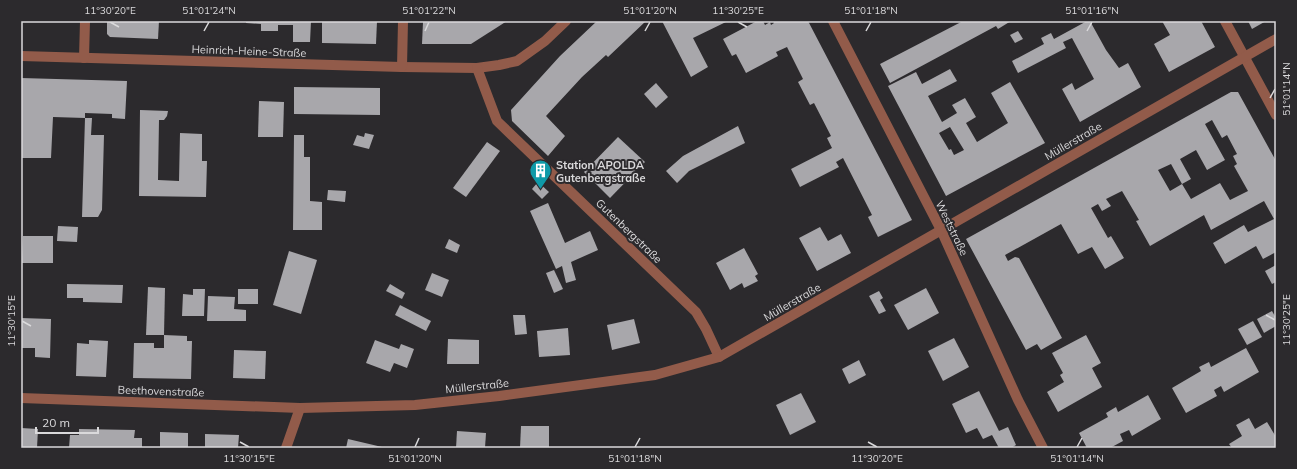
<svg xmlns="http://www.w3.org/2000/svg" width="1297" height="469" font-family="Mulish,sans-serif">
<rect width="100%" height="100%" fill="#2c2a2d"/>
<g fill="#a8a7ab" fill-rule="evenodd">
<polygon points="107,21 159,21 158,39 110,37 107,34"/>
<polygon points="246,21 311,21 310,42 293,42 293,25 278,25 278,31 261,31 261,24 246,23"/>
<polygon points="322,21 377,21 376,44 322,43"/>
<polygon points="470,21 507,21 471,44 422,44 423,22"/>
<polygon points="597,21 646,21 608,57 606,55 582,77 546,116 565,136 548,156 512,121 511,110 560,56"/>
<polygon points="662,21 728,21 693,38 708,67 691,77"/>
<polygon points="757,21 763,21 765,25 770,22 771,25 774,23 773,21 808,21 912,220 878,237 868,217 872,215 843,158 836,162 839,167 800,187 791,169 832,148 827,138 831,136 814,103 810,105 798,82 803,79 787,47 776,52 778,56 746,73 736,54 732,56 723,39"/>
<polygon points="963,21 1011,21 998,29 996,26 890,83 880,64"/>
<polygon points="1087,21 1090,21 1106,50 1119,68 1128,63 1141,87 1080,122 1062,89 1072,83 1075,90 1094,79 1072,38 1063,42 1066,48 1018,73 1012,61 1044,44 1041,38 1051,33 1054,39"/>
<polygon points="1162,21 1201,21 1215,47 1169,72 1154,44 1170,35"/>
<polygon points="1248,21 1266,21 1252,29"/>
<polygon points="1018,31 1023,39 1015,43 1010,35"/>
<path d="M950,69L957,81L928,96L942,122L957,113L952,105L965,98L976,117L966,123L977,142L1008,123L991,93L1010,82L1045,143L946,196L888,86L916,72L922,84ZM950,127L964,150L954,155L951,149L949,150L939,133Z"/>
<polygon points="21,78 127,81 125,119 112,118 112,114 85,113 85,118 53,117 51,158 21,158"/>
<polygon points="656,83 668,97 656,108 644,94"/>
<polygon points="294,87 380,88 380,115 294,114"/>
<path d="M1231,92H1238L1276,161V252L1263,259L1256,246L1225,264L1213,243L1244,225L1248,232L1274,219L1264,201L1211,230L1204,215L1150,246L1136,221L1139,220L1122,191L1106,199L1111,206L1102,211L1098,204L1091,208L1108,238L1111,236L1124,258L1105,269L1092,247L1078,254L1061,224L1005,255L1008,261L1015,257L1019,258L1062,338L1041,350L1037,344L1026,350L966,239ZM1212,120L1222,138L1227,135L1237,154L1233,156L1237,164L1234,166L1248,191L1230,200L1220,183L1191,199L1182,184L1170,191L1158,170L1171,164L1182,184L1191,179L1180,159L1196,150L1207,170L1225,160L1205,124Z"/>
<polygon points="259,101 284,102 283,137 258,137"/>
<polygon points="140,110 168,111 167,116 164,120 159,120 158,180 179,181 180,133 202,134 202,161 207,161 206,197 139,196"/>
<polygon points="85,118 92,118 91,135 104,135 102,210 98,217 82,217"/>
<polygon points="738,126 745,143 689,171 677,183 666,171 683,156"/>
<polygon points="365,133 374,135 369,149 353,145 357,135 364,137"/>
<polygon points="294,135 304,135 304,157 310,157 310,201 322,202 322,230 293,230"/>
<polygon points="618,137 645,162 610,198 584,172"/>
<polygon points="487,142 500,151 466,197 453,188"/>
<polygon points="538,182 549,192 542,199 532,189"/>
<polygon points="328,190 346,191 345,202 327,200"/>
<polygon points="548,203 565,243 590,231 598,250 571,262 576,280 566,283 562,266 556,269 530,211"/>
<polygon points="58,226 78,227 77,242 57,241"/>
<polygon points="820,227 828,241 841,234 851,253 817,271 799,238"/>
<polygon points="23,236 53,236 53,263 22,263"/>
<polygon points="449,239 460,245 457,253 445,248"/>
<polygon points="744,248 758,274 755,276 758,281 744,288 742,283 730,290 716,263"/>
<polygon points="289,251 317,260 301,314 273,305"/>
<polygon points="1276,265 1276,282 1272,284 1265,271"/>
<polygon points="554,270 563,289 554,293 546,273"/>
<polygon points="432,273 449,280 442,297 425,290"/>
<polygon points="67,284 123,285 122,303 83,302 83,298 67,298"/>
<polygon points="390,284 405,293 402,299 386,291"/>
<polygon points="148,287 165,288 164,335 146,335"/>
<polygon points="926,288 939,313 908,330 894,305"/>
<polygon points="193,289 205,289 204,316 182,316 183,294 193,295"/>
<rect x="238" y="289" width="20" height="15"/>
<polygon points="879,291 883,298 880,300 886,311 879,314 869,296"/>
<polygon points="208,296 235,297 234,309 246,310 246,321 207,321"/>
<polygon points="400,305 431,321 426,331 395,315"/>
<polygon points="1272,311 1276,318 1276,326 1264,333 1257,319"/>
<polygon points="513,315 525,315 527,334 515,335"/>
<polygon points="21,318 51,319 50,358 35,357 35,348 21,348"/>
<polygon points="634,319 640,343 612,350 607,325"/>
<polygon points="1253,321 1262,337 1247,345 1238,329"/>
<polygon points="568,328 570,355 539,357 537,331"/>
<polygon points="164,335 187,336 187,341 192,341 191,379 133,378 134,343 154,343 154,348 164,348"/>
<polygon points="1086,335 1101,363 1092,368 1102,387 1058,412 1047,392 1064,382 1060,375 1063,373 1052,353"/>
<polygon points="954,338 969,367 943,381 928,351"/>
<polygon points="448,339 479,340 479,364 447,364"/>
<polygon points="89,340 108,341 106,377 76,376 77,343 89,344"/>
<polygon points="375,340 399,349 401,344 414,349 407,368 394,363 390,372 366,363"/>
<polygon points="1246,348 1259,372 1224,392 1221,386 1214,390 1217,396 1186,413 1172,388 1201,371 1199,367 1209,362 1211,367"/>
<polygon points="234,350 266,351 265,379 233,378"/>
<polygon points="859,360 866,375 849,384 842,369"/>
<polygon points="979,391 999,431 1008,427 1016,445 1011,448 999,448 992,435 983,439 977,428 966,433 952,404"/>
<polygon points="801,393 816,422 790,435 776,405"/>
<polygon points="1148,395 1161,419 1132,436 1129,430 1120,434 1123,441 1110,448 1087,448 1079,433 1108,417 1106,413 1116,407 1118,412"/>
<polygon points="1249,418 1255,429 1267,422 1276,437 1276,447 1274,448 1232,448 1229,444 1242,436 1236,425"/>
<polygon points="521,426 549,426 549,448 520,448"/>
<polygon points="21,428 38,429 37,448 21,448"/>
<polygon points="79,429 135,430 134,438 142,438 142,448 69,448 70,435 79,435"/>
<polygon points="457,431 486,433 485,448 456,448"/>
<polygon points="160,432 188,433 188,448 160,448"/>
<polygon points="205,434 239,435 238,448 205,448"/>
<polygon points="348,439 382,447 382,448 346,448"/>
</g>
<g fill="none" stroke-linecap="round" stroke-linejoin="round">
<g stroke="#925b4a" stroke-width="10">
<polyline points="833,21 941,230 1018,400 1043,448"/>
<polyline points="1225,21 1276,115"/>
<polyline points="21,56 402,67 477,68 499,65 517,61 545,41 566,21"/>
<polyline points="84,58 85,21"/>
<polyline points="402,67 403,21"/>
<polyline points="477,68 497,121 696,312 706,329 719,357"/>
<polyline points="21,398 300,408 415,405 499,396 655,375 719,357 1276,39"/>
<polyline points="286,448 300,408"/>
</g>
</g>
<path fill="none" stroke="#dad9db" stroke-width="1.5" d="M110,22L119,27M738,22L747,27M204,31L209,22M425,31L429,22M645,31L650,22M866,31L871,22M1087,31L1092,22M1270,98L1275,89M1266,315L1275,320M22,321L31,326M240,442L249,447M868,442L877,447M415,447L419,438M635,447L640,438M1077,447L1082,438"/>
<defs>
<symbol id="building-pin" viewBox="-11 -11 22 30"><path d="M0 17L-7.5 6A9.5 9.5 0 1 1 7.5 6Z" fill="#0f9aa8" stroke="#2c2a2d"/><path d="M-4-6H4V6H1V3H-1V6H-4ZM-2.5-4.3h1.7v1.8h-1.7ZM.8-4.3h1.7v1.8H.8ZM-2.5-1h1.7V.8h-1.7ZM.8-1h1.7V.8H.8Z" fill="#fff"/></symbol>
</defs>
<g fill-rule="evenodd">
<use href="#building-pin" x="528" y="158" width="25" height="34"/>
</g>
<g text-anchor="middle" dominant-baseline="central" stroke-width="4" stroke-linejoin="round" paint-order="stroke">
<g font-size="11" fill="#dad9db" stroke="#2c2a2d">
<text transform="translate(249 51) rotate(2)">Heinrich-Heine-Straße</text>
<text transform="translate(1073 141) rotate(-30)">Müllerstraße</text>
<text transform="translate(952 228) rotate(64)">Weststraße</text>
<text transform="translate(629 231) rotate(44)">Gutenbergstraße</text>
<text transform="translate(792 302) rotate(-30)">Müllerstraße</text>
<text transform="translate(477 386) rotate(-6)">Müllerstraße</text>
<text transform="translate(161 391) rotate(2)">Beethovenstraße</text>
</g>
<g font-size="11" font-weight="bold" fill="#dad9db" stroke="#2c2a2d" text-anchor="start">
<text x="556" y="165">Station APOLDA<tspan x="556" dy="13">Gutenbergstraße</tspan></text>
</g>
</g>
<rect width="1297" height="469" fill="none" stroke="#2c2a2d" stroke-width="44"/>
<path d="M36 427v6h62v-6" fill="none" stroke="#dad9db" stroke-width="2"/>
<text x="42" y="427" font-size="12" fill="#dad9db" stroke="#2c2a2d" stroke-width="3" paint-order="stroke">20 m</text>
<rect x="22" y="22" width="1253" height="425" fill="none" stroke="#dad9db" stroke-width="1.5"/>
<g font-size="10" text-anchor="middle" fill="#dad9db">
<text x="110" y="14">11°30'20"E</text>
<text x="209" y="14">51°01'24"N</text>
<text x="429" y="14">51°01'22"N</text>
<text x="650" y="14">51°01'20"N</text>
<text x="738" y="14">11°30'25"E</text>
<text x="871" y="14">51°01'18"N</text>
<text x="1092" y="14">51°01'16"N</text>
<text transform="translate(1286 89) rotate(-90)" y="4">51°01'14"N</text>
<text transform="translate(1286 320) rotate(-90)" y="4">11°30'25"E</text>
<text transform="translate(11 321) rotate(-90)" y="4">11°30'15"E</text>
<text x="249" y="462">11°30'15"E</text>
<text x="415" y="462">51°01'20"N</text>
<text x="635" y="462">51°01'18"N</text>
<text x="877" y="462">11°30'20"E</text>
<text x="1077" y="462">51°01'14"N</text>
</g>
</svg>
